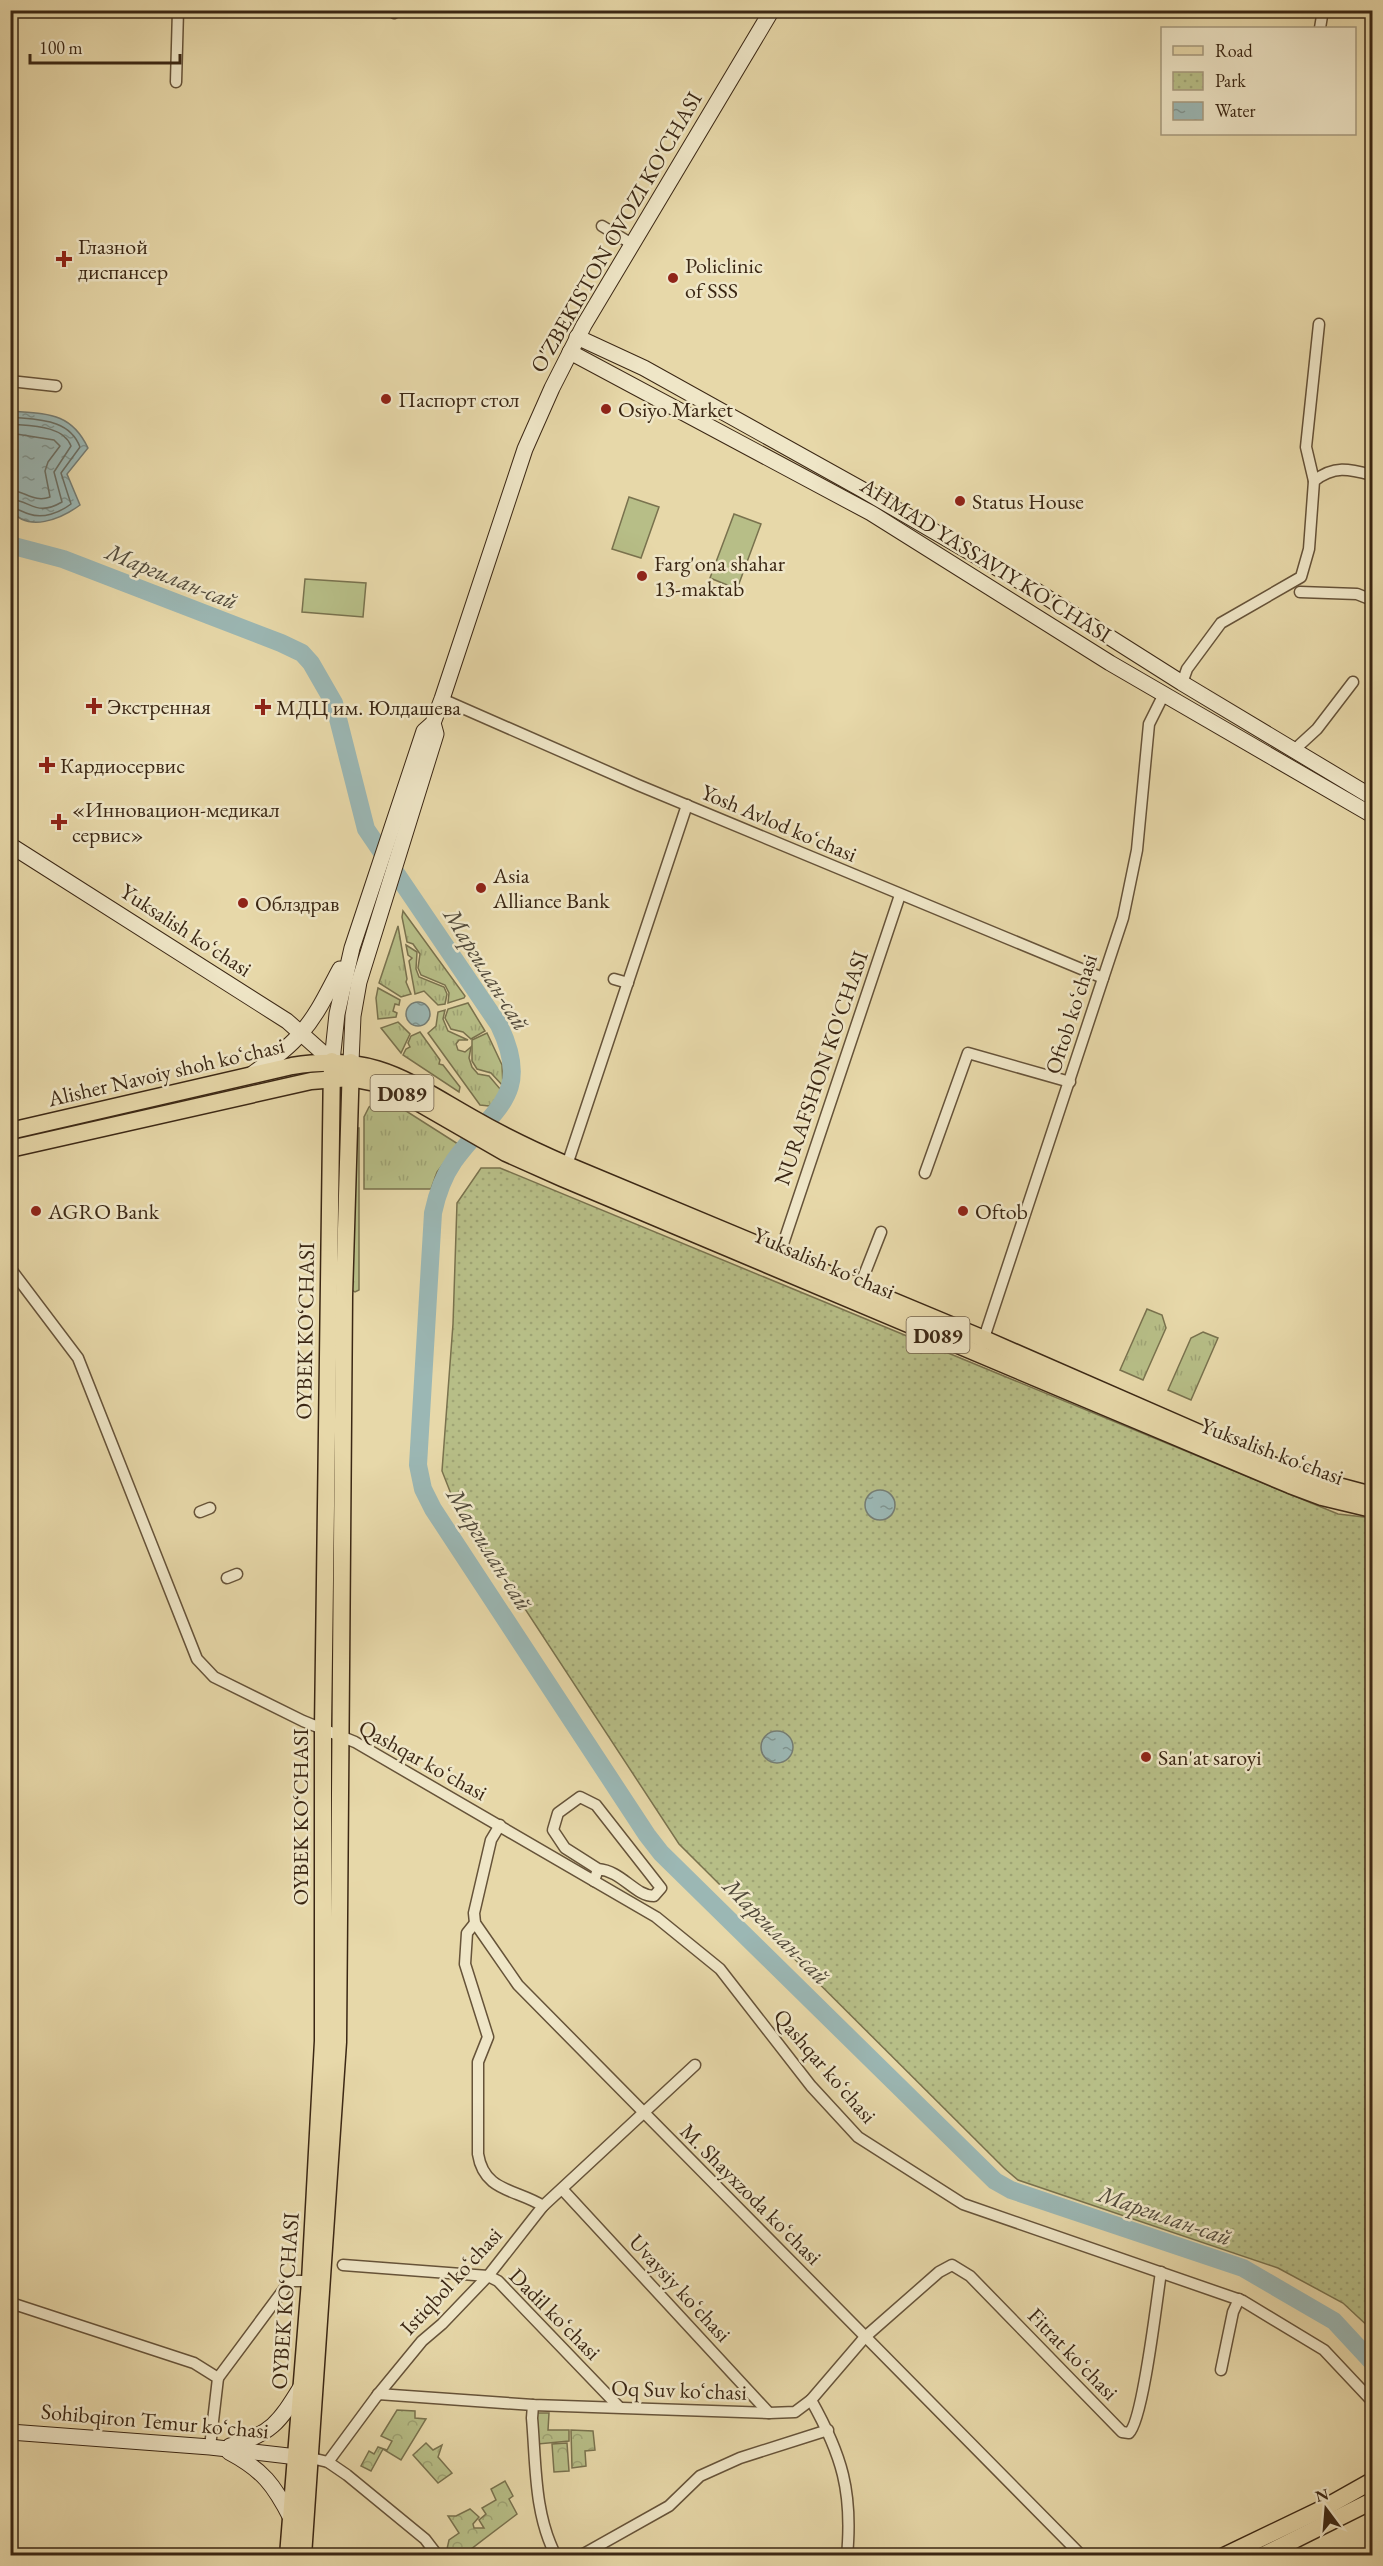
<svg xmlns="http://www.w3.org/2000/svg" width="1383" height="2566" font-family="'EB Garamond',serif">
<defs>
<pattern id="grass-tufts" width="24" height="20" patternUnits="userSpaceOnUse" patternTransform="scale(1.5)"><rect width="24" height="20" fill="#b7be87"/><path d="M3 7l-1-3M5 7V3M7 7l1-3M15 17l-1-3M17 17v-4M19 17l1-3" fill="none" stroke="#9ea374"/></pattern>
<pattern id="forest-crowns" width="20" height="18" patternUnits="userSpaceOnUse" patternTransform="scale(1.5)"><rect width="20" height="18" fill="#b7be87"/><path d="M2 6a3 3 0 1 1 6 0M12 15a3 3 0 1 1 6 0" fill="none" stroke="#9ea374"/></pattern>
<pattern id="park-dots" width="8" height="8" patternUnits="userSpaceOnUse" patternTransform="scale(1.5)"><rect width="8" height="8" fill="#b7be87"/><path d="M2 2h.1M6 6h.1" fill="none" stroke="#9ea374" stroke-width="1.8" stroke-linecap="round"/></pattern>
<pattern id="water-ripples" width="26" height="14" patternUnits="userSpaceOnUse" patternTransform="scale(1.5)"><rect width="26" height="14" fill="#9bb7b4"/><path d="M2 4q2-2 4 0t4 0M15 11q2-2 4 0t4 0" fill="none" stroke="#809591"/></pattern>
</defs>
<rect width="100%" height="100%" fill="#e7d8a9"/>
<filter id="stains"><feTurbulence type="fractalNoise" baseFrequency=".00333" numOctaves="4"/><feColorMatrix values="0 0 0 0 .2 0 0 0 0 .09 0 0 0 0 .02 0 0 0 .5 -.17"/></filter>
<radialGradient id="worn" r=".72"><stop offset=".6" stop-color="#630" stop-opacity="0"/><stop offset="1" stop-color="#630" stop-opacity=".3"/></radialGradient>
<g fill="url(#grass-tufts)" stroke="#79724e" stroke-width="1.5">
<polygon points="403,911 465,996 464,998 448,1003 449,993 445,985 421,975 418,968 420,954 413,944 407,942 402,917"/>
<polygon points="398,926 407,979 406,982 411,994 401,997 379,983"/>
<polygon points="406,945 417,952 416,969 419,977 444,987 447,994 445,1004 438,1005 424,991 415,994 409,961 412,958 408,955"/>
<polygon points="378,988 400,1000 399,1005 395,1004 393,1011 397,1013 396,1017 378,1019 376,998"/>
<polygon points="468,1003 485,1031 471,1039 463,1032 451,1029 445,1018 448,1009"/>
<polygon points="445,1010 443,1019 448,1031 468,1040 459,1040 456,1044 458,1050 465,1052 471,1047 469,1058 472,1067 478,1074 489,1076 501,1090 495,1102 489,1106 480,1105 428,1033 436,1026 438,1012"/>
<polygon points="398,1022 410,1034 401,1053 381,1028"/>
<polygon points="420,1032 440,1060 439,1064 443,1065 460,1087 459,1092 403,1055 406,1049 410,1047 408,1043 411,1036"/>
<polygon points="487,1033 502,1065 503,1086 491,1073 477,1069 472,1061 472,1040"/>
<polygon points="379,1101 392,1102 458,1144 437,1172 431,1189 364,1189 364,1117 369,1107"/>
<polygon points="357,1128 359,1128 359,1290 355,1292 352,1290"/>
<polygon points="1147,1309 1162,1315 1166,1328 1143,1380 1120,1370"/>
<polygon points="1203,1332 1218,1338 1191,1400 1168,1390 1191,1338"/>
</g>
<g fill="url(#forest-crowns)" stroke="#79724e" stroke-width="1.5">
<polygon points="397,2410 415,2411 415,2418 426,2419 401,2460 383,2449 371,2471 361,2466 369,2451 374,2454 378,2447 387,2450 392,2441 381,2436"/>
<polygon points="536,2413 549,2413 548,2430 569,2430 569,2441 538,2444"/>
<polygon points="571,2430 593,2431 595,2450 585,2451 586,2466 572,2468"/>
<polygon points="426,2443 433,2450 442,2445 438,2457 452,2473 438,2483 413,2455"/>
<polygon points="567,2443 569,2471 554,2472 552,2444"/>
<polygon points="505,2481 513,2496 509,2499 517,2514 471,2549 459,2555 453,2555 447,2549 449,2540 459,2533 448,2516 456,2516 470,2509 479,2517 473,2524 474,2528 484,2528 479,2520 486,2514 482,2508 496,2500 491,2489"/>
</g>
<polygon fill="url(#park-dots)" stroke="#79724e" stroke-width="1.5" points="481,1168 500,1168 1338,1514 1372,1518 1372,2330 1343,2303 1278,2268 1018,2180 1005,2169 679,1844 453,1499 442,1471 453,1324 457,1203"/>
<g fill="#b7be87" stroke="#79724e" stroke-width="1.5">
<polygon points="629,497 659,507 641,558 612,549"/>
<polygon points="734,514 761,524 737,589 710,578"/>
<polygon points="305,579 366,583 363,617 302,612"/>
</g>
<g fill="url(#water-ripples)" stroke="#757d74" stroke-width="1.5">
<path d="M10,411C47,414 71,412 88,448L67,474L80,505C61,519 28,533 11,510Z"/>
<circle cx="418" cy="1014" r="12"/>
<circle cx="880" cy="1505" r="15"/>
<circle cx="777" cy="1747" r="16"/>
</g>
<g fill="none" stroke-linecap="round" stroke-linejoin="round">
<g stroke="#6b6f64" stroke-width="1.5">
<path d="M10,417C37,420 69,418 80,447L61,473L71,504C59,513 43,519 29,514C22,512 17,508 10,507"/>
<path d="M10,424C30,426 63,425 71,446L54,472L62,502C36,517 32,501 10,499"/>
<path d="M10,433L54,440L60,446L48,462L45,471L50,497C34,503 25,491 10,490"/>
</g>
<path stroke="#9bb7b4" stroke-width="18" d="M10,545L63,559L281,643L302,653L311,663L334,703L366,829L499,1025C534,1097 491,1109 454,1161C443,1177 437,1194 433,1213L418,1465L423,1489L433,1509L647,1835L661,1853L995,2181L1011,2190L1243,2268L1334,2321L1372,2362"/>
<defs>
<g id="minor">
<polyline points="393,10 394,13"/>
<polyline points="1320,28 1323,10"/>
<polyline points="176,82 178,10"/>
<polyline points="602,226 632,244"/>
<polyline points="10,381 56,386"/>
<polyline points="1314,481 1306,447 1319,324"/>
<polyline points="1300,592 1357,594 1372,600"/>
<path d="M1182,683L1187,669L1221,623L1301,577L1309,549L1314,481C1334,465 1349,469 1372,475"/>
<polyline points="442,699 638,785 1103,978"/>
<polyline points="1293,751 1317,729 1353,682"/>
<polyline points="614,979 628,983"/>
<polyline points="567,1165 687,805"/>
<polyline points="925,1173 968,1053 1070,1082"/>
<polyline points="780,1253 900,895"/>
<polyline points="10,1268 78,1358 197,1659 214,1677 303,1721 355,1742 656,1917 720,1969 811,2086 858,2137 963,2204 1243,2301 1324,2350 1372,2401"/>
<polyline points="859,1288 881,1232"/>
<polyline points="982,1344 1123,918 1137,850 1149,724 1164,694"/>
<polyline points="200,1512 210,1508"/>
<polyline points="227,1578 237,1574"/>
<polyline points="500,1825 491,1840 474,1913 475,1923 518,1985 1082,2556"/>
<path d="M594,1881L598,1869L565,1848L553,1830L558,1813L580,1797L596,1805L661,1888L654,1896C635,1896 622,1871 598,1869"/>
<path d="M475,1923L467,1933L465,1964L488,2037L478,2062V2154C484,2192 516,2189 543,2206"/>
<polyline points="562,2189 769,2413"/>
<polyline points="343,2265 488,2276 498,2281 619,2407"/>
<polyline points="10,2300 14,2304 194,2363 218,2378 210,2447"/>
<polyline points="1221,2370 1233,2312 1239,2299"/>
<polyline points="218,2378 290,2281 310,2281"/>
<path d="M378,2394L533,2405L769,2413L795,2412L811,2400C842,2455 853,2492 847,2556"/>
<path d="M811,2400L865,2337L939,2272L952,2265L970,2276L1122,2432L1129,2433C1143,2421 1157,2298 1161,2272"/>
<path d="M533,2405L532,2418C536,2464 534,2514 556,2556"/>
<polyline points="311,2458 328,2462 347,2475 425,2539 438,2556"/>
<polyline points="328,2462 376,2397 422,2341 442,2324 488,2276 543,2206 695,2065"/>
<polyline points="580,2556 669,2506 700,2476 740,2458 828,2430"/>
</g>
<g id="secondary">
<polyline points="577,337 644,368 863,490 1035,590 1182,683 1372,797"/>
<polyline points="570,352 871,513 1110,663 1372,815"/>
<polyline points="10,845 287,1021 332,1061"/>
<polyline points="332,1061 337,1014 352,948 424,731 433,723 442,699 525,449 552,388 584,325 772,10"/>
<polyline points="351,1062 353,1016 359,982 436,734 433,723"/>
<path d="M251,1075C268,1062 287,1050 301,1033C318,1014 328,991 340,969"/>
<polyline points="10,2432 210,2447 306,2458"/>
<path d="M230,2446C271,2434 279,2423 301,2387"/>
<path d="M229,2452C263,2470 274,2485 291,2518"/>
</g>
<g id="primary">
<path d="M10,1131L292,1066C374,1053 405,1080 472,1118C503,1136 535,1151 567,1165L984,1339L1293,1474L1372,1495"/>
<polyline points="10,1149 311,1081 350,1078 380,1084 400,1092 506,1153 562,1178 1290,1485 1322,1497 1372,1509"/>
<polyline points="288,2556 310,2281 323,2041 323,1729 332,1061"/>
<polyline points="303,2556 338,2042 344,1296 351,1062"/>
</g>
<g id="trunk">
<polyline points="1224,2556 1324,2508 1372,2481"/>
<polyline points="1262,2556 1372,2501"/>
</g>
</defs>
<use href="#minor" stroke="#665339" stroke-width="13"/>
<use href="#secondary" stroke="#3b2714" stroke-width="17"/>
<use href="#primary" stroke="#3b2714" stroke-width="19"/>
<use href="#trunk" stroke="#3b2714" stroke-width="19"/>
<use href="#minor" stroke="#efe6c7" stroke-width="10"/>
<use href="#secondary" stroke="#efe6c7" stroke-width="15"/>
<use href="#primary" stroke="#e7d8a9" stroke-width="16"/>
<use href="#trunk" stroke="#e7d8a9" stroke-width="16"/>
</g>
<g fill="#8f2418" stroke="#efe6c7" stroke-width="2">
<path d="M61 250h6v6h6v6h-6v6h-6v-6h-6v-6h6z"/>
<circle cx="673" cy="278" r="6"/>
<circle cx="386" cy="399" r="6"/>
<circle cx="606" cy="409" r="6"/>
<circle cx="960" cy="501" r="6"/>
<circle cx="642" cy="576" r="6"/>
<path d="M91 697h6v6h6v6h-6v6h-6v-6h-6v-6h6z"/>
<path d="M260 698h6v6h6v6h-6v6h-6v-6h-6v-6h6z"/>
<path d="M44 756h6v6h6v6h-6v6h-6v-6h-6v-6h6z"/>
<path d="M56 813h6v6h6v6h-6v6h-6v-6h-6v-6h6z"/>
<circle cx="481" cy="888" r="6"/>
<circle cx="243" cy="903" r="6"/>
<circle cx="36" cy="1211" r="6"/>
<circle cx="963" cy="1211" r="6"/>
<circle cx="1146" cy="1757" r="6"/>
</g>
<g text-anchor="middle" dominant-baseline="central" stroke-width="5" stroke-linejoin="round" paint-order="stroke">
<g fill="#efe6c7" stroke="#71604a" stroke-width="1.5">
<rect x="370.5" y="1075" width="63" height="36" rx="4.5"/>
<rect x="906.5" y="1317" width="63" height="36" rx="4.5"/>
</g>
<g font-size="21" font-weight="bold" fill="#3b2714">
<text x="402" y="1093">D089</text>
<text x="938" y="1335">D089</text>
</g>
<g font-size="22" fill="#3b2714" stroke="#efe6c7">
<text transform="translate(616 232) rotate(-60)">O'ZBEKISTON OVOZI KO'CHASI</text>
<text transform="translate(986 560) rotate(32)">AHMAD YASSAVIY KO'CHASI</text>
<text transform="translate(779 823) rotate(23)">Yosh Avlod koʻchasi</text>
<text transform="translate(186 930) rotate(33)">Yuksalish koʻchasi</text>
<text transform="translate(1071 1014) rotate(-72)">Oftob koʻchasi</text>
<text transform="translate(821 1068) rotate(-71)">NURAFSHON KO'CHASI</text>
<text transform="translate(166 1072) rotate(-13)">Alisher Navoiy shoh koʻchasi</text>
<text transform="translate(824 1263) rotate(23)">Yuksalish koʻchasi</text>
<text transform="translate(305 1331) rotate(-89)">OYBEK KO‘CHASI</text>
<text transform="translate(1272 1451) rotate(21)">Yuksalish koʻchasi</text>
<text transform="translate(423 1760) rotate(29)">Qashqar koʻchasi</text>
<text transform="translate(300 1817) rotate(-90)">OYBEK KO‘CHASI</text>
<text transform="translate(825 2066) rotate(49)">Qashqar koʻchasi</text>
<text transform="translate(751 2194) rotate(45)">M. Shayxzoda koʻchasi</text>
<text transform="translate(451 2281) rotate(-47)">Istiqbol koʻchasi</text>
<text transform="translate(680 2288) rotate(47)">Uvaysiy koʻchasi</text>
<text transform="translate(285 2301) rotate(-86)">OYBEK KO‘CHASI</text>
<text transform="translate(555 2314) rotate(45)">Dadil koʻchasi</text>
<text transform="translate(1073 2354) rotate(46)">Fitrat koʻchasi</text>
<text transform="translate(679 2390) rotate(2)">Oq Suv koʻchasi</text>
<text transform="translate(155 2421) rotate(5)">Sohibqiron Temur koʻchasi</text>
</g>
<g font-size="22" fill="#3b2714" stroke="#efe6c7" text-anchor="start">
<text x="78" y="246">Глазной<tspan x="78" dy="25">диспансер</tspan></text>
<text x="685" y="265">Policlinic<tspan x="685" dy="25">of SSS</tspan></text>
<text x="398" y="399">Паспорт стол</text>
<text x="618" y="409">Osiyo Market</text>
<text x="972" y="501">Status House</text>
<text x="654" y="563">Farg'ona shahar<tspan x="654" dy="25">13-maktab</tspan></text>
<text x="107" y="706">Экстренная</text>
<text x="276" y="707">МДЦ им. Юлдашева</text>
<text x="60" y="765">Кардиосервис</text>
<text x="72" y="809">«Инновацион-медикал<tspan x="72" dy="25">сервис»</tspan></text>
<text x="493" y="875">Asia<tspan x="493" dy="25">Alliance Bank</tspan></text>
<text x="255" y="903">Облздрав</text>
<text x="48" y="1211">AGRO Bank</text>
<text x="975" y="1211">Oftob</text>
<text x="1158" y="1757">San'at saroyi</text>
</g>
<g font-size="24" font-style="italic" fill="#534b3c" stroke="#efe6c7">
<text transform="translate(172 576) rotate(22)">Маргилан-сай</text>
<text transform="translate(487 969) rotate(58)">Маргилан-сай</text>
<text transform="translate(490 1549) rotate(58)">Маргилан-сай</text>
<text transform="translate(777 1931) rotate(45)">Маргилан-сай</text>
<text transform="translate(1165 2215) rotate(19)">Маргилан-сай</text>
</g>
</g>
<rect width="1383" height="2566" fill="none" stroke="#e7d8a9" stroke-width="36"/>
<rect x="12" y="12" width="1359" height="2542" fill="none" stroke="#3b2714" stroke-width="3"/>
<rect x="18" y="18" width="1347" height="2530" fill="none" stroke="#3b2714" stroke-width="1.5"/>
<rect x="1161" y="27" width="195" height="108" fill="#efe6c7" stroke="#a79a7f" stroke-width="1.5"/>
<rect x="1173" y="46" width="30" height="9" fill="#e7d8a9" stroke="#a79a7f" stroke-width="1.5"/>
<text x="1215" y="57" font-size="18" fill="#3b2714">Road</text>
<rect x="1173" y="72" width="30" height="18" fill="url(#park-dots)" stroke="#a79a7f" stroke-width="1.5"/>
<text x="1215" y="87" font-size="18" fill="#3b2714">Park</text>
<rect x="1173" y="102" width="30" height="18" fill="url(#water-ripples)" stroke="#a79a7f" stroke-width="1.5"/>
<text x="1215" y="117" font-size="18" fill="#3b2714">Water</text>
<g transform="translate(1326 2509) rotate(344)" stroke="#efe6c7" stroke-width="4.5" paint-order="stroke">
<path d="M0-4.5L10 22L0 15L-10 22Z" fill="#3b2714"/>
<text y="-9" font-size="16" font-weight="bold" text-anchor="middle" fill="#3b2714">N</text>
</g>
<path d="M30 54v9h150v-9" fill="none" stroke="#3b2714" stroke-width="3"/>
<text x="39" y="54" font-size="18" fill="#3b2714" stroke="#efe6c7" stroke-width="4.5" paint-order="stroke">100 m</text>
<rect width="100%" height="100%" filter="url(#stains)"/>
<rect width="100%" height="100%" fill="url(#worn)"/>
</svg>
